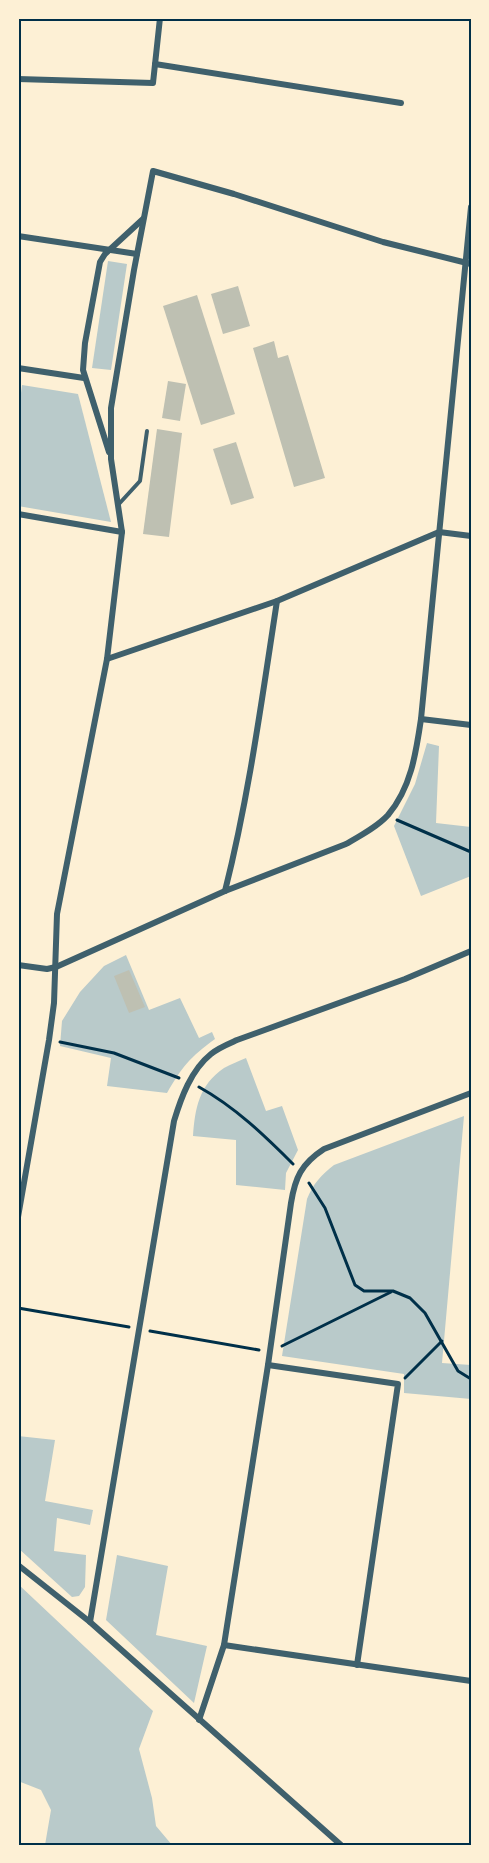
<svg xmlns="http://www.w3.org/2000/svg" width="489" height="1863" font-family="'Varela Round',sans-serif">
<rect width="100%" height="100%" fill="#fdf0d5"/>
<g fill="#b9caca">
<polygon points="108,261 127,264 111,370 92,368"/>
<polygon points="22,385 78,394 111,522 18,506 18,416"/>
<polygon points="427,743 439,746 436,823 471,827 471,876 421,896 394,826 415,784"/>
<path d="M126,955L149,1010L180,998L199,1038L212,1032L215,1039C190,1057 182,1067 167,1093L107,1086L111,1058L60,1046L62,1021L80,992L104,966Z"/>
<path d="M246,1058L266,1111L282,1106L298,1150L286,1173L285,1190L236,1185V1140L193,1136C195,1108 199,1085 224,1068C231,1064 239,1061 246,1058Z"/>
<path d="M464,1116L442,1363L471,1365V1399L404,1393V1374L282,1356L307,1199C313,1184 321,1175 334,1165Z"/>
<polygon points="18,1436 55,1440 45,1501 93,1510 90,1525 57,1518 54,1551 86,1555 85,1587 79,1596 72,1597 18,1548"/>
<polygon points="117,1555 168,1566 156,1635 207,1646 194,1703 106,1620"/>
<polygon points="18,1584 153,1711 139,1749 152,1798 156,1826 172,1845 45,1845 51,1810 41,1790 18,1781"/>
</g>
<g fill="#bec0b2">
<polygon points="238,286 250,326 223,334 211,294"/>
<polygon points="197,295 235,414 201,425 163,306"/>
<polygon points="274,341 278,358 288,355 325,478 294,487 253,348"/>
<polygon points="168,381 186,384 180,421 162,418"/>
<polygon points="157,429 182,433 169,537 143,534"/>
<polygon points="236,442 254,498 231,505 213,449"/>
<polygon points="129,970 145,1007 129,1013 114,976"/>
</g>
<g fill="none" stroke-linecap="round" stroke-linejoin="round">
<g stroke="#003049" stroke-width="3">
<polyline points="397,820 471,852"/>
<polyline points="60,1042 114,1053 179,1078"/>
<path d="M199,1087C235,1107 264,1135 293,1164"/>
<polyline points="309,1183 325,1208 355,1285 364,1291 393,1291 410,1298 425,1313 458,1371 471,1379"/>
<polyline points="18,1308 129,1327"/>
<polyline points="150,1331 259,1350"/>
<polyline points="282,1346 391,1292"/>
<polyline points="405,1378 442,1341"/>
</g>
<polyline stroke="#3f606c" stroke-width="4" points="118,505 140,481 147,431"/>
<g stroke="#3f606c" stroke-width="6">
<polyline points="155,64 401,103"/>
<polyline points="18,79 153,83 160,18"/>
<polyline points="18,236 137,254"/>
<polyline points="18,368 84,378"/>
<polyline points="109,452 83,370 85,343 100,262 105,254 143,219"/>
<polyline points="18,514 122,532"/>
<polyline points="107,659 277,601 439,532 471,536"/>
<polyline points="421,719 471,725"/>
<path d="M225,891C249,796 262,698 277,601"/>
<path d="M18,965L47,969L56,967L225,891L346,844C360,836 377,827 388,815C411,788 416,753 421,719L471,207"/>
<polyline points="18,1217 49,1040 54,1003 57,914 107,659 122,532 111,459 111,408 134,270 153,171 234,194 383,242 471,264"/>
<polyline points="268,1365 398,1384 357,1665"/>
<polyline points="18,1565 90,1622 341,1845"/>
<path d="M90,1622L174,1121C181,1098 191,1070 211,1054C218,1048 228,1044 237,1040L405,979L471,951"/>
<polyline points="224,1645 471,1681"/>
<path d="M199,1720L224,1645L268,1365L291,1203C295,1178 301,1164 324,1149L471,1093"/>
</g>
</g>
<rect width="489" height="1863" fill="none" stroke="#fdf0d5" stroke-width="39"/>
<rect x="20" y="20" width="450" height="1824" fill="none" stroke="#003049" stroke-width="2"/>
</svg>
